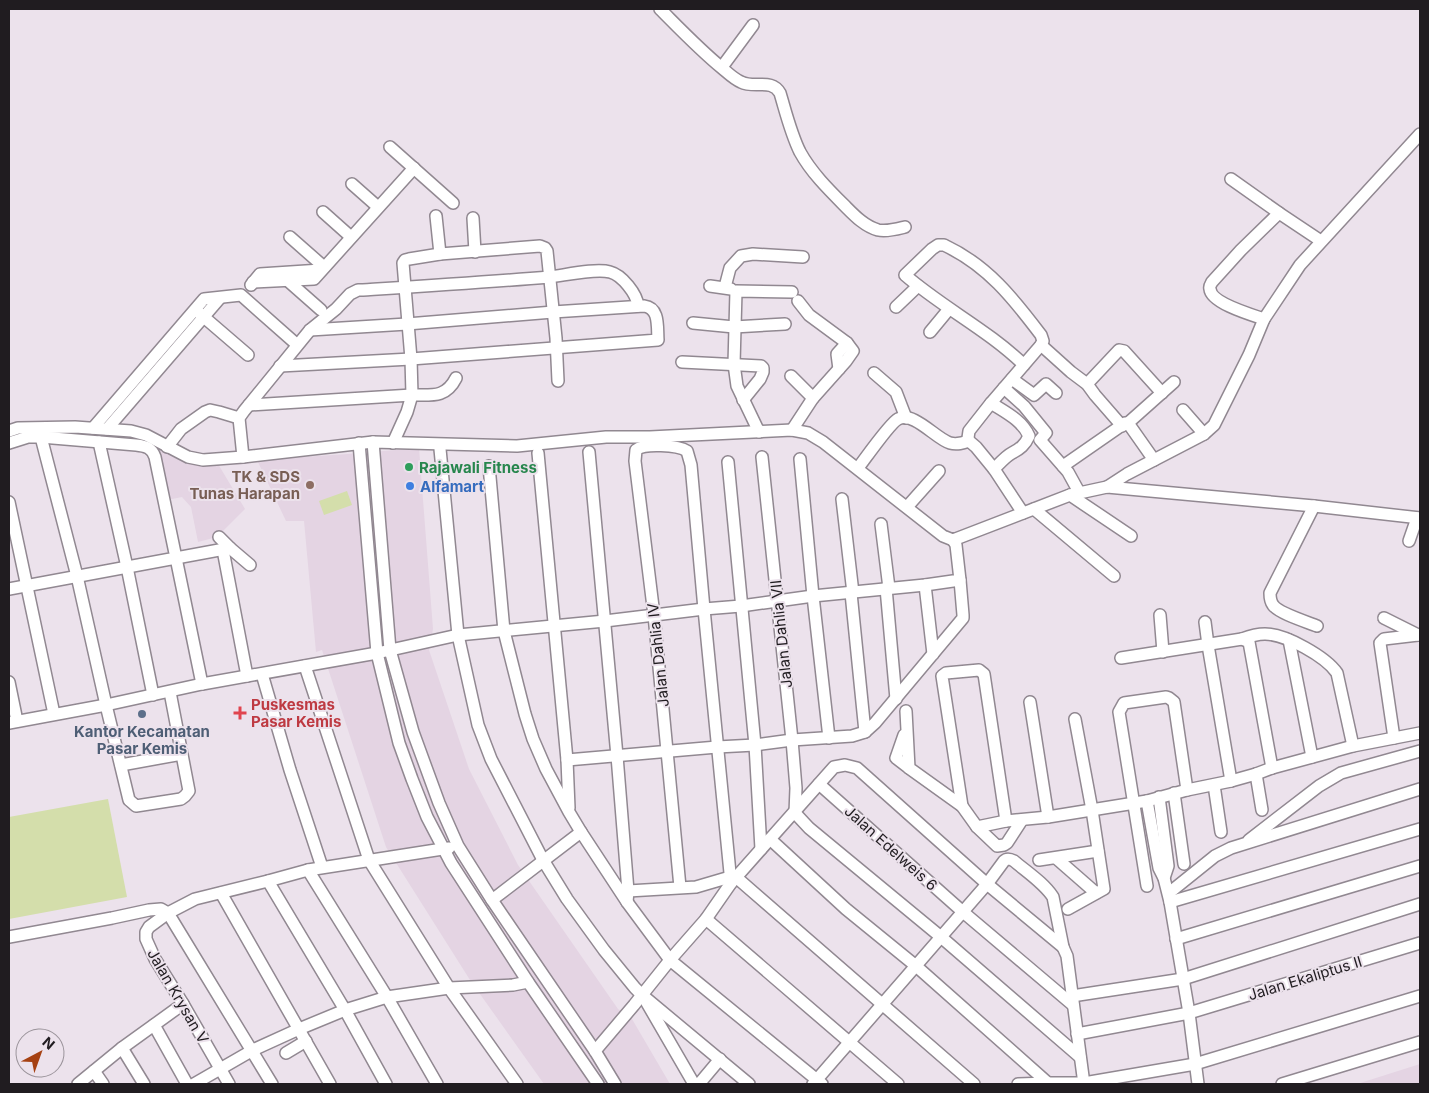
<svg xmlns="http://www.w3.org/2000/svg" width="1429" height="1093" font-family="Inter,sans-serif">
<rect width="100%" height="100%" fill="#ece2ec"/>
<g fill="#e4d4e3">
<polygon points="159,447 218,464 245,509 217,537 198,542 191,507 182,497 167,500"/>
<polygon points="419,448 433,629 429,650 469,769 518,865 618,1009 632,1019 670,1084 544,1084 470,980 386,847 322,650 316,652 304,521 286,521 257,460 348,454"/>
<polygon points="1420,1064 1420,1084 1357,1084"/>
</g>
<g fill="#d4deab">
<polygon points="347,491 352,505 324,515 319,501"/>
<polygon points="108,799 127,897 9,919 9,817"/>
</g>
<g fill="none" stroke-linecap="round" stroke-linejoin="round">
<defs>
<g id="minor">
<path d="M660,9C680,29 700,50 722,68C728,73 734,79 741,82C755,89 771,78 780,93C786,113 791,134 800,152C811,172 828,189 844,205C854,215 864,226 878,230C887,232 897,229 905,227"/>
<polyline points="722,67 753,25"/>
<polyline points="390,147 453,203"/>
<polyline points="1231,179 1279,213 1321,241"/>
<polyline points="352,184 378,207"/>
<polyline points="323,212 351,237"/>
<polyline points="436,216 440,254"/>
<polyline points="473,218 475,252"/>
<polyline points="290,237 324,267"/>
<polyline points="287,280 321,310"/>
<polyline points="253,282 314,279 414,168"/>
<polyline points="251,285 260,274 321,270"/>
<polyline points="710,286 731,289"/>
<polyline points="725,287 730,268 741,256 753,254 803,257"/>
<polyline points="896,307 918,286"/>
<polyline points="198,312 248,355"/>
<path d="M1264,319C1252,315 1211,303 1210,289C1209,286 1211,284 1212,282L1241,250L1279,213"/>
<polyline points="693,323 734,327 785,324"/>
<polyline points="930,332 949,309"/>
<polyline points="1041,345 1071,372 1087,384 1095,395 1122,426"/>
<polyline points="682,362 761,366 763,368 763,372 760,379 743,400"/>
<path d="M280,366L411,359L658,340C657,327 660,308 644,306L553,312L407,324L310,330"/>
<polyline points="839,369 837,354 847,343"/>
<polyline points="874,373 896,392 906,418"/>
<polyline points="791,376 813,398 846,361 853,351 847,343 809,315 798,301"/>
<path d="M456,378C446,398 432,395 412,395L411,359L403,263L405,260L409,259L440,254L540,246L545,248L547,251L556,338L558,381"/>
<polyline points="1012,379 1034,395 1046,384 1056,393"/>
<polyline points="1087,384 1119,350 1124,351 1162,393"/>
<polyline points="1004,388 1024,406 1046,433 1040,440 1068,472 1079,492"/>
<path d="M991,403C1005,412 1022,420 1029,436C1025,445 1020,449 1012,453C1006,456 999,464 994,469"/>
<polyline points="249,405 412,395 407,412 393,443"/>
<polyline points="1183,410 1204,434"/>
<polyline points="93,428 204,299 241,295 294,342"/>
<polyline points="107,429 220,298"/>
<polyline points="792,430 813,398"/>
<polyline points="9,431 18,428 75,427 131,431 146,435 188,457 203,460 243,457 373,442 517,446 606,437 650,437 792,430 808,433 823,442 943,536 953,540 1070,495 1107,487 1314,506 1420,518"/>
<polyline points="759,432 737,386 734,364 736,291 792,292"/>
<polyline points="41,437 77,576 106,705 129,800 136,806 181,799 185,796 189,791 170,692"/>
<polyline points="99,442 127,567 153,695"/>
<polyline points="373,442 390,650 413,732 439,803 458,846 492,900 595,1051 615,1084"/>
<path d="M9,443L28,437H41L136,445C146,446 152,448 155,457L176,558L9,589"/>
<polyline points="359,443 377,653 399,743 412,779 427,817 451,863 528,982 598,1084"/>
<polyline points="167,447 181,429 205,412 210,410 219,412 239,418"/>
<polyline points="440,449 458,635 478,725 491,759 543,860 567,899 604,950 635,988 642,995 749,1084"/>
<polyline points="589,452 617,756 628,891 627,902"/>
<polyline points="538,453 567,760 717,747 755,745 792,740 852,736 865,732 851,593"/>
<path d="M243,457L239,418L244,411L310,330L336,309L350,294L358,290H363C425,286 488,282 550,277C566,275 596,268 610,272C622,275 637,294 638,306"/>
<polyline points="762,457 792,740 796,788 795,813 809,828 941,937 1080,1057"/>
<polyline points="800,459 813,596 829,738"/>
<polyline points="1154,460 1128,423 1174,382"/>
<polyline points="728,462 755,745 761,849"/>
<polyline points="489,466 504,631 525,714 533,739 546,769 569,812 581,832 627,902 670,960 822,1084"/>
<polyline points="1063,466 1125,423 1128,423"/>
<path d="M858,468C865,459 890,423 898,419C914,411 936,439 950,443C957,445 963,443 969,441"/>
<polyline points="1107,487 1127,474 1204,434 1214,425 1249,355 1264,319 1300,265 1420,134"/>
<polyline points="1070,495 1131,536"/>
<polyline points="842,499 853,593"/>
<polyline points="9,502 54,714"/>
<path d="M1314,506L1270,593C1270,597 1270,601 1273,605C1278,613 1307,622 1317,626"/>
<polyline points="907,507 939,471"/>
<polyline points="1034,509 1114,576"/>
<path d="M1023,513L994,469L976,447L969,441L968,438L969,431L991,403L1041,345L1043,341L1041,335C1013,298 987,265 944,245H938L932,249L905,275C943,308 988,330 1024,365"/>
<polyline points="881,524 889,588"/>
<polyline points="219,537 230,548"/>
<polyline points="1409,541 1417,518"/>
<polyline points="223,550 247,676"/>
<polyline points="925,585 933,654"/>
<polyline points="886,588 896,699"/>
<polyline points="1160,615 1163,652"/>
<polyline points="1384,618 1418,635"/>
<polyline points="1205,622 1208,645 1231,781"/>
<path d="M1242,639C1250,636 1257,634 1265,634C1286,634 1326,657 1337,673L1353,746"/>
<polyline points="1289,640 1312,757"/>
<polyline points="1121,658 1242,639 1249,642 1272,768"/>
<polyline points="305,666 369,860 449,988 517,1084"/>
<polyline points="262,674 290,770 322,867"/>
<polyline points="9,682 17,721"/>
<polyline points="202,684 176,558 230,548 250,565"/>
<polyline points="1030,702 1048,817"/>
<polyline points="906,711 909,768 962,806 977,827 997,846 1004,845 1007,843 1022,820"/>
<polyline points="9,723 106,705 202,684 377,653 458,635 605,621 704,609 741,606 813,596 925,585 960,580 956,545 953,540"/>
<polyline points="865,732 875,723 963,618 963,615 960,580"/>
<polyline points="904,735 896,758 909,768"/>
<polyline points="1394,738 1380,643 1384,639 1418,635"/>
<polyline points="567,760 569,808"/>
<polyline points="121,765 182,754"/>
<polyline points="1256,774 1262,810"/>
<polyline points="819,784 963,912 1073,1005"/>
<polyline points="1214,785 1221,832"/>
<polyline points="1174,793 1184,864"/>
<polyline points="1159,797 1168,866 1164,878"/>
<polyline points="1147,801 1159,868 1164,878 1170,902 1189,1013 1198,1084"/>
<polyline points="962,806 942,676 946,673 979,670 984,674 1006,821"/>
<polyline points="977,827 1006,821 1048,817 1147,801 1187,790 1231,781 1256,774 1272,768 1353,746 1420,733"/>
<polyline points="770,839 846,909 916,966 1048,1083"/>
<polyline points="1249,840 1319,786 1341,773 1420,751"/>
<polyline points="1056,858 1096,893"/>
<polyline points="1039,860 1098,851"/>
<polyline points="308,870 387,997 437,1084"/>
<polyline points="737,878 974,1084"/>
<polyline points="268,881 345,1010 386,1084"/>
<polyline points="1147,886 1119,712 1124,703 1166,697 1169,698 1174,702 1187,790"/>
<path d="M680,887L654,615L635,461L636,450C644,443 678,445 687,451L691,465L704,609L731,883"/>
<polyline points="628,891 696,887 730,877"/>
<polyline points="221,893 330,1084"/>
<polyline points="1169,893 1215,856 1231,848 1420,789"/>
<polyline points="492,900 581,832"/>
<polyline points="1170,902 1420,829"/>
<polyline points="1068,909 1104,889 1092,810 1075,719"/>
<polyline points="706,919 898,1084"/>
<polyline points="9,937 112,918 149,910 161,909 168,913 272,1084"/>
<polyline points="1176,939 1420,866"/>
<polyline points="1072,996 1183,979 1420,904"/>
<polyline points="647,1003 694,1084"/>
<polyline points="154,1025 187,1084"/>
<polyline points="1077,1034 1189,1013 1420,943"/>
<polyline points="122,1048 144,1084"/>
<polyline points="595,1051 634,1005 670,960 706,919 731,883 834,767 845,765 857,768 987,884 1063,947"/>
<polyline points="286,1053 306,1041"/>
<polyline points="94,1071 103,1084"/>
<polyline points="78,1084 122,1048 183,1004"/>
<polyline points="194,1084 253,1050 299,1029 345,1010 387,997 449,988 513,985 528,982"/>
<polyline points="229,1084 183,1004 155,959 146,939 146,932 149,927 168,913 195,899 268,881 308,870 449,848"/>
<polyline points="699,1084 720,1059"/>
<path d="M813,1084L987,884L1004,861C1007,858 1010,859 1014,861C1027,872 1044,883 1053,897L1063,947L1067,956L1084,1084"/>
<polyline points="1018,1084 1048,1083 1084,1083 1195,1064 1420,996"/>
<polyline points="1282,1084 1420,1042"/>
</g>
</defs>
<use href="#minor" stroke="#918891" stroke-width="14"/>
<use href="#minor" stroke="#fff" stroke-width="11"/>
</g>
<circle fill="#2e9e5b" stroke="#ece2ec" stroke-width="2" cx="409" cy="467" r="5"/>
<circle fill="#8d6e63" stroke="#ece2ec" stroke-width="2" cx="310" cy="485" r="5"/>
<circle fill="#3f7fe0" stroke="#ece2ec" stroke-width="2" cx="410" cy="486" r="5"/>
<path fill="#e0444e" stroke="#ece2ec" stroke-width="2" d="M237.5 705.5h5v5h5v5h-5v5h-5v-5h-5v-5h5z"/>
<circle fill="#5c6f8a" stroke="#ece2ec" stroke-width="2" cx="142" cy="714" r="5"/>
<g text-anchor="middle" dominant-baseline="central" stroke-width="4" stroke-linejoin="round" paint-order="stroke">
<g font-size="15" font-weight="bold" fill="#27864d" stroke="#ece2ec" text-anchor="start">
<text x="419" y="467">Rajawali Fitness</text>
</g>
<g font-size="15" font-weight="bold" fill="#785e54" stroke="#ece2ec" text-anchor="end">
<text x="300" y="476">TK &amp; SDS<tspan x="300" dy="17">Tunas Harapan</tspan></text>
</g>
<g font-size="15" font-weight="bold" fill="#366cbe" stroke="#ece2ec" text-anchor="start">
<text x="420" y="486">Alfamart</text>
</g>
<g font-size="15" fill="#201c20" stroke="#ece2ec">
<text transform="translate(781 634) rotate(-96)">Jalan Dahlia VII</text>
<text transform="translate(658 655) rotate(-96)">Jalan Dahlia IV</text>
<text transform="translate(891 848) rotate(42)">Jalan Edelweis 6</text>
<text transform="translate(1305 978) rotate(-17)">Jalan Ekaliptus II</text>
<text transform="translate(178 996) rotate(60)">Jalan Krysan V</text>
</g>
<g font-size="15" font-weight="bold" fill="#be3a42" stroke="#ece2ec" text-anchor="start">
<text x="251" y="704">Puskesmas<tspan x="251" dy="17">Pasar Kemis</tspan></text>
</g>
<g font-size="15" font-weight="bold" fill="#4e5e75" stroke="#ece2ec">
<text x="142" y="731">Kantor Kecamatan<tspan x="142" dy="17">Pasar Kemis</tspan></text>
</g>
</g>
<rect width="1429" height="1093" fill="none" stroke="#201c20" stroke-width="20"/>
<g transform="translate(40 1053) rotate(41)"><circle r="24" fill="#ece2ec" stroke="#9a939a"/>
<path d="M0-4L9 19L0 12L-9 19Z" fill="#a64112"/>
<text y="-8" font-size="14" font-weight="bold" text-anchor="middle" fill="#201c20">N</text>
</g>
</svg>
